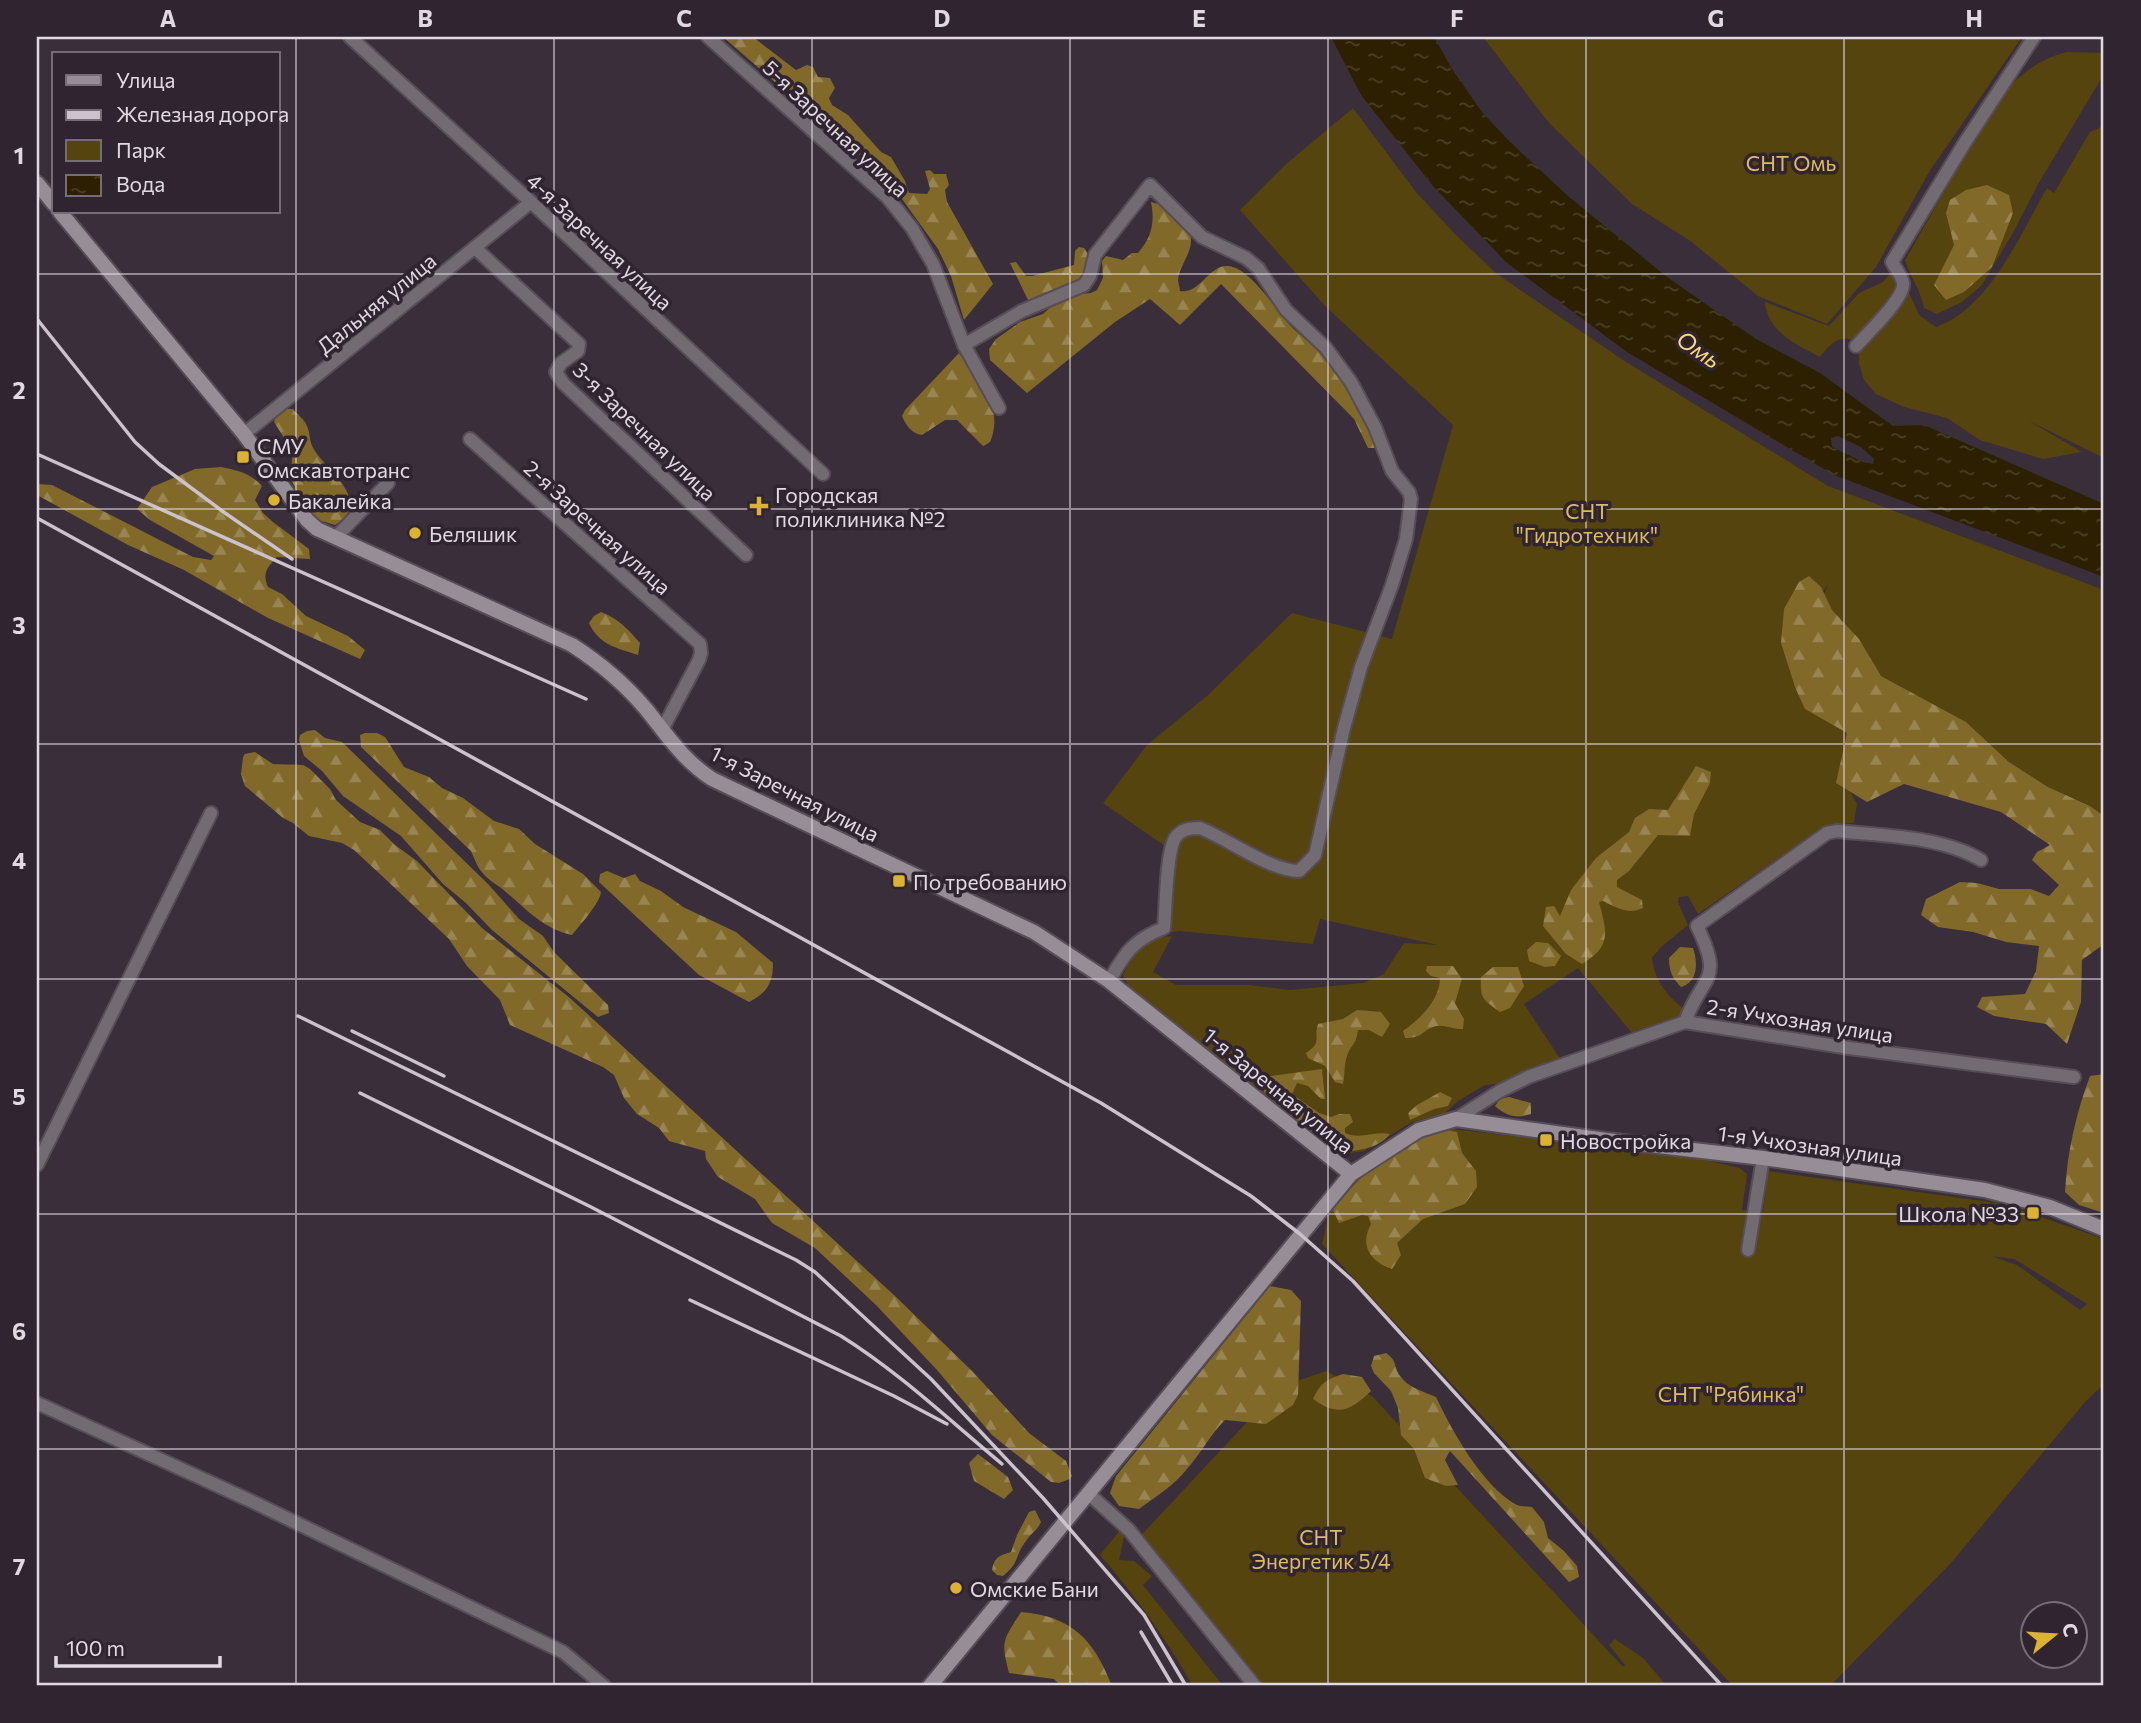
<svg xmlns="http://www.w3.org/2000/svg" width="2141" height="1723" font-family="Commissioner,sans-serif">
<defs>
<pattern id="forest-firs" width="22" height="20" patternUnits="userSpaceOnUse" patternTransform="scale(1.75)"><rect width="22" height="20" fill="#806929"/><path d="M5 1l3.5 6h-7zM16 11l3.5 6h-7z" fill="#988552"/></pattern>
<pattern id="water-ripples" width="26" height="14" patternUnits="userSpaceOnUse" patternTransform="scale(1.75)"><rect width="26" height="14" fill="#2c2000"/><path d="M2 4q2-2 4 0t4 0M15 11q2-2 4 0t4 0" fill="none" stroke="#4a4025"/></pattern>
</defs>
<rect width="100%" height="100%" fill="#392e39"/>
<g fill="#55440e" fill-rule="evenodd">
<polygon points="1483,37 2022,37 1929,172 1876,267 1827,324 1758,296 1689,240 1632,204 1549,123"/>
<path d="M2067,52L2104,53V74L2037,186L2014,231L1982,285L1962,302L1937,314L1924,308C1920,288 1910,277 1905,260L1995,103C2014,79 2037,59 2067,52Z"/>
<path d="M1353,108L1416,192L1455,234L1497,274L1626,362L1828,486L2104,590V816L2090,806L2048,787L2009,762L1966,722L1881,676L1850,664L1809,633L1828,584L1816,603L1790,625L1798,672L1814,703L1838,718L1852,739L1843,779L1857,804L1854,823L1837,824L1820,829L1698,914L1688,896L1679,897L1678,902L1688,925L1661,947L1652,958C1655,982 1667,995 1685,1010L1681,1018L1671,1019L1631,1032L1578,968L1524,1004L1561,1060L1506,1083L1485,1085L1458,1101L1444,1114L1412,1122L1364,1151L1346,1154L1333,1150L1128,986L1123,975C1137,949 1141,939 1172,936L1153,972L1176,985H1248L1290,990L1363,983L1384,974L1404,943L1438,945L1320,919L1313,944L1179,931L1157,934L1165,846L1103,803L1147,745L1208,695L1292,613L1392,639L1453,425L1325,306L1240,210L1285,165Z"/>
<path d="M2101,127L2104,128V458L2029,421L2082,452L2043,459L1980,440L1947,418L1904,407L1876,394L1864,380L1859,364V350L1853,340C1837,335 1829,346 1820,357C1795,344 1768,332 1765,302L1829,326L1859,293L1883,282L1891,272L1908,290L1919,315L1936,327C1990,308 2020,234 2047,188L2054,193L2090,132Z"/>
<path d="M1444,1128L1696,1158L1740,1168L1747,1174L1742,1210L1763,1212L1768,1171L2004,1204L2101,1238L2104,1240V1384L2085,1402L1951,1563L1830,1686H1733L1322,1244L1330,1210L1366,1167ZM1991,1256L2014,1259L2087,1304L2080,1310L2017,1265Z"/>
<polygon points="1326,1371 1372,1396 1623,1667 1625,1665 1609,1645 1615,1639 1643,1658 1667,1686 1247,1686 1131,1546 1264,1404 1294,1382"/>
<path d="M1121,1529L1124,1537L1119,1560L1134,1561L1152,1576L1143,1585L1223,1686H1193C1166,1639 1136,1596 1100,1555Z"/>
</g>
<g fill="url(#forest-firs)">
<polygon points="723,37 753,37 796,70 807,65 813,67 818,77 830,78 835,88 829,98 832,105 848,115 881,152 891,157 905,181 909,193 927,194 930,189 925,171 930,170 934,174 946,174 949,185 945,190 947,202 993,284 964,320 951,276 938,249 889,181"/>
<polygon points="1987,185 2009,195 2013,213 1992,267 1964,292 1946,300 1934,285 1954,245 1946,213 1950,200 1966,190"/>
<path d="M1151,202L1162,205L1189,231C1197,249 1179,264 1178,280C1178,280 1180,290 1180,291C1204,294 1210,257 1236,268C1255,277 1275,308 1288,323C1301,338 1320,348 1332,364C1352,388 1365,415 1378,444L1374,448H1368L1354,419L1221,284L1180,325L1150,299L1115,322L1027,393L990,360L989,349L996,339L1020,322L1043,314L1056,302L1079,294L1091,293L1097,290L1103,278L1102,261L1106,256L1123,260L1132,253H1138C1152,237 1155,222 1151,202Z"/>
<path d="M1079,247L1084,248C1107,279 1050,293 1029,302L1010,263L1016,262L1026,276H1032L1074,265L1075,251Z"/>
<path d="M959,353C975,377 1001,404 993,433C991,441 990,443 983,446L957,420H945L922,435C912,434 905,424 902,416L905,410Z"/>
<path d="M284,409H293C297,414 305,420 307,426C311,435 308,440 315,451C329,473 373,501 335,525L318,520L302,503L290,477L293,452L274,422L276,414Z"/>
<path d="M221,467C237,470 250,473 262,486L255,500L263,513L273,522L309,549L310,559L277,557C267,568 262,573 268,587L282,594L306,616L348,636L365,650L360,659L268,618L184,570L128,545L37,495V484L52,485L193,557L211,560L214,556L150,520L137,509L152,487L195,469Z"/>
<polygon points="1809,576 1821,587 1832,610 1859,639 1881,676 1966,722 2009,762 2048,787 2090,806 2104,816 2104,944 2082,960 2081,1002 2067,1044 2046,1024 1994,1016 1977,1007 1982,997 2025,994 2036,971 2039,946 2006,942 1973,932 1938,927 1921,915 1926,899 1960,882 1977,883 1999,889 2031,889 2049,896 2059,885 2032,860 2037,852 2050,845 2001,812 1904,784 1867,802 1836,783 1847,733 1805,709 1795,687 1781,643 1784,609 1799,582"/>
<path d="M601,612C619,619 628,629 640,643L638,655C617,648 599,645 589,623L594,616Z"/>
<polygon points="315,730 325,738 342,742 488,884 519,919 543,936 554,952 608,1005 609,1013 598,1017 492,930 466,903 443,884 401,836 343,796 322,771 304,756 299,740 300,735 307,731"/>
<path d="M365,733H377L385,737L404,767L429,777L442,788L463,798L494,821L519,829L535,844L583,874L601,892C600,903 580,925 572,935C544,929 528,911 507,893C499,885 488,881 481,871C477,866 474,858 471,851L361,747L360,735Z"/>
<polygon points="255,752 273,764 303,765 310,769 330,789 336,800 360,822 380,830 395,845 417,861 482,928 570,998 895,1296 973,1372 1029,1433 1066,1461 1072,1476 1070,1479 1059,1483 1051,1482 992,1435 937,1370 876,1305 815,1248 772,1223 755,1199 718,1177 706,1159 705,1151 669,1141 659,1128 637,1114 624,1098 614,1075 603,1067 510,1025 500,1000 467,966 449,939 382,876 354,850 342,843 309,836 293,823 283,818 245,786 241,774 243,757 245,754"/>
<path d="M1696,766L1711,772L1710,783L1694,814L1690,836L1658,835L1629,871L1617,880V887L1642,900L1643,908C1628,915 1617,908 1603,901L1599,902C1607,933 1612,946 1582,964L1566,954L1543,926L1546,907L1554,906L1560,916L1571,890L1596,858L1629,832L1635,818L1649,809L1668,810Z"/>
<path d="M607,871L624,878L635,874L640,881L661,891L683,907L736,932L773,963C773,983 767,993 749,1002L699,975L599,882L600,874Z"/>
<polygon points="1536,942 1548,943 1561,956 1555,966 1545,967 1529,961 1527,950"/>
<path d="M1680,947L1693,948C1698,963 1698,982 1681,987C1672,978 1669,971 1669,958Z"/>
<path d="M1427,966H1453L1462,979L1455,1003L1464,1019L1463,1029C1453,1030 1443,1023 1433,1027C1421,1032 1422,1038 1405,1038L1403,1031C1420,1019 1440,1000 1440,978L1431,976L1426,971Z"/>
<path d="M1493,967H1518L1524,986L1510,1008L1500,1012C1483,999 1480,1000 1481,977Z"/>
<path d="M1357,1010L1381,1012L1390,1024L1382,1037L1369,1030H1358C1356,1046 1351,1044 1347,1056C1344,1064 1345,1075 1343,1084L1335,1082L1325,1066L1308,1058L1306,1053C1323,1042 1313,1039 1318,1024L1343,1019Z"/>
<path d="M1322,1069L1325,1099H1321L1308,1086L1297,1083L1292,1094L1319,1113L1331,1117L1339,1114H1350L1353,1122L1345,1128V1133C1360,1140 1374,1131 1390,1134C1380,1148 1356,1152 1339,1151L1265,1096L1263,1084L1271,1076Z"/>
<path d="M2104,1074V1213L2079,1205L2065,1192C2067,1153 2076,1113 2090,1076Z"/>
<polygon points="1440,1092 1452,1098 1448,1106 1434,1109 1410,1120 1408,1113 1417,1105"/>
<path d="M1509,1097L1531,1103V1114C1517,1119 1506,1116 1495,1106L1500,1099Z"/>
<path d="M1441,1129L1457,1132L1462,1153L1476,1171L1477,1187L1465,1204L1423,1219L1397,1243L1401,1255L1392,1269C1371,1262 1359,1246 1371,1224L1368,1216L1362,1215L1339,1223L1333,1210C1361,1173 1396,1144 1441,1129Z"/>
<path d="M1270,1286L1291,1290L1301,1301L1298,1395L1293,1405L1266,1424L1225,1420C1210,1435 1201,1453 1187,1469C1175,1485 1155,1497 1139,1509L1119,1506L1110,1493L1116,1476Z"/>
<path d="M1386,1353C1398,1361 1393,1367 1401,1377C1408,1387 1424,1392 1436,1397C1452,1431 1482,1485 1515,1504C1520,1507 1526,1506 1532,1507L1544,1522L1548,1538L1564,1551L1577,1566L1579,1577L1569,1582L1450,1451L1445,1460L1458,1485L1446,1486L1425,1478L1414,1449L1401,1435L1398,1408L1391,1391L1374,1373L1371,1366L1374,1356Z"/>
<path d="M1343,1374L1362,1377L1371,1391C1350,1411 1338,1417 1313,1399C1320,1384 1326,1379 1343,1374Z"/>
<polygon points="978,1454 1008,1477 1013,1490 1004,1499 974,1481 969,1463"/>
<path d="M1035,1510L1041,1522C1037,1531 1031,1533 1026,1541C1015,1554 1020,1563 1003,1576L997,1575L992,1570C995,1556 999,1556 1011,1552L1017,1535L1029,1512Z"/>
<path d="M1021,1612C1072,1616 1094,1640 1112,1686H1061L1054,1679L1009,1673C1000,1639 1004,1640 1021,1612Z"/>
</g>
<path fill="url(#water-ripples)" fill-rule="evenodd" d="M1331,37H1434L1452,69L1482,112L1509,141L1568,196L1667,277L1756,339L1820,373L1893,426L1924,425L2104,504V577L1834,475L1627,352L1507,263L1433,186L1361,95ZM1838,436L1861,447L1874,459L1873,464L1863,462L1832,447L1831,438Z"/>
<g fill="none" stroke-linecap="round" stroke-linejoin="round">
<defs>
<g id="street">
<polyline points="350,37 531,202 823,474"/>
<polyline points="708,37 887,197 912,228 933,264 964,345 999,408"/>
<polyline points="475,248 579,344 578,351 561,363 556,372 563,383 746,555"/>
<path d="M964,345L1022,311L1084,285L1090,276L1095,255L1150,185L1202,237L1246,258L1258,268L1286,310L1326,348L1351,382L1375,427L1392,471L1409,492L1411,499L1406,539L1392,585L1361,667L1344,728L1315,855L1299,871C1271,871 1228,839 1200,828C1190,828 1181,829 1175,838C1166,853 1166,908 1164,928C1133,940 1125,953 1109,981"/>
<path d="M1856,346C1866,335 1905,298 1903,283C1902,276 1895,268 1892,262L1964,144L2034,37"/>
<polyline points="244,434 531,202"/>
<polyline points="470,439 700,644 701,653 699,660 662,730"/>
<polyline points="335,538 388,483"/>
<path d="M1685,1022C1702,974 1725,983 1697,926L1827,833L1837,831C1882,836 1942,836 1981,860"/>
<polyline points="1456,1119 1500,1091 1528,1077 1685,1022 1849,1048 2074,1077"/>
<polyline points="37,1165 211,813"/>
<polyline points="1748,1250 1763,1158"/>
<polyline points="37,1403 251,1501 563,1652 604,1686"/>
<polyline points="1089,1494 1129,1530 1255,1686"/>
</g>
<g id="secondary">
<polyline points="37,183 54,204"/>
<path d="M60,212L244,434L307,520L317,529L572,645C600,663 624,683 646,709C667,735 683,760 712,779L1034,932L1109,981L1351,1174"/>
<polyline points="930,1686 1351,1174 1419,1130 1456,1119 1606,1140 1763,1158 1985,1190 2050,1207 2104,1229"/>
</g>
</defs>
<use href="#street" stroke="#574d57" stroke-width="16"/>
<use href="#secondary" stroke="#574d57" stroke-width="18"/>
<use href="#street" stroke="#726c72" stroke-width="12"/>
<use href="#secondary" stroke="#968d96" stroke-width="14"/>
<g stroke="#cbc2cb" stroke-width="3.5">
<polyline points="37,319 135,442 159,464 225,513 292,559"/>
<polyline points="37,454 586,699"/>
<polyline points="37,518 1101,1103 1251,1196 1300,1234 1353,1281 1722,1686"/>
<polyline points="298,1016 796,1260 815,1272 931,1379 1043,1498 1144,1615 1186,1686"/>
<polyline points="352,1031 444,1076"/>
<path d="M360,1093L591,1207L841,1336C900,1373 949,1420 1002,1464"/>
<polyline points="690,1300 894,1396 947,1424"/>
<polyline points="1141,1632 1173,1686"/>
</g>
</g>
<path fill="none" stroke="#e1d9e1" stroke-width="2" stroke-opacity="0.55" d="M296,37V1686M554,37V1686M812,37V1686M1070,37V1686M1328,37V1686M1586,37V1686M1844,37V1686M37,274H2104M37,509H2104M37,744H2104M37,979H2104M37,1214H2104M37,1449H2104"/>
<g fill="#dcb233" stroke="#2f242f" stroke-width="2.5">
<rect x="236" y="450" width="14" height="14" rx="3.5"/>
<circle cx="274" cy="500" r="7"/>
<path d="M755.5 495.5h7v7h7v7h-7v7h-7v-7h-7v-7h7z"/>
<circle cx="415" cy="533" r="7"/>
<rect x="892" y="874" width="14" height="14" rx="3.5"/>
<rect x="1539" y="1133" width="14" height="14" rx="3.5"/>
<rect x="2026" y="1206" width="14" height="14" rx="3.5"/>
<circle cx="956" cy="1588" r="7"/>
</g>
<g text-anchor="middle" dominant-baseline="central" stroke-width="7" stroke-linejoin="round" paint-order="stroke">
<g font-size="21" fill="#e1d9e1" stroke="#2f242f">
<text transform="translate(836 128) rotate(43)">5-я Заречная улица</text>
<text transform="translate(600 241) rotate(43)">4-я Заречная улица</text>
<text transform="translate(376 303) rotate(-39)">Дальняя улица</text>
<text transform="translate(645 431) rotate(44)">3-я Заречная улица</text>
<text transform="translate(598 527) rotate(42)">2-я Заречная улица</text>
<text transform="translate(795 793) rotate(27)">1-я Заречная улица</text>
<text transform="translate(1800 1020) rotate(9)">2-я Учхозная улица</text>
<text transform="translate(1279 1090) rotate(39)">1-я Заречная улица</text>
<text transform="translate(1810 1145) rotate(8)">1-я Учхозная улица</text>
</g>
<g font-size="21" fill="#ddbc60" stroke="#2f242f">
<text x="1791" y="162">СНТ Омь</text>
<text x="1587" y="510">СНТ<tspan x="1587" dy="24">"Гидротехник"</tspan></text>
<text x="1731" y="1393">СНТ "Рябинка"</text>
<text x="1321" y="1536">СНТ<tspan x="1321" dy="24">Энергетик 5/4</tspan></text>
</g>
<g font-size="21" fill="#e1d9e1" stroke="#2f242f" text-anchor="start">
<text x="257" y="445">СМУ<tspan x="257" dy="24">Омскавтотранс</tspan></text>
<text x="775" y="494">Городская<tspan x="775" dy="24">поликлиника №2</tspan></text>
<text x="288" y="500">Бакалейка</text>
<text x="429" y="533">Беляшик</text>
<text x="913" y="881">По требованию</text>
<text x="1560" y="1140">Новостройка</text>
<text x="2019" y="1213" text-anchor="end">Школа №33</text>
<text x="970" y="1588">Омские Бани</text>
</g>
<g font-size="23" font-style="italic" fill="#fad87c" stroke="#2f242f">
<text transform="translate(1699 349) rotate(35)">Омь</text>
</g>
</g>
<rect width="2141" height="1723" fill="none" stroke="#2f242f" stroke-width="77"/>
<rect x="52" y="52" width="228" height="161" fill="#2f242f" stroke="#766c76" stroke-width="2"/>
<rect x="66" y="75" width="35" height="10" fill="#968d96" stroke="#766c76" stroke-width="2"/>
<text x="116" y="88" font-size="21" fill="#e1d9e1">Улица</text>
<rect x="66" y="110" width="35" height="10" fill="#cbc2cb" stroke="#766c76" stroke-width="2"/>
<text x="116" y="122" font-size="21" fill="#e1d9e1">Железная дорога</text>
<rect x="66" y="140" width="35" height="21" fill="#55440e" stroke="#766c76" stroke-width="2"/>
<text x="116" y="158" font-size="21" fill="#e1d9e1">Парк</text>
<rect x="66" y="175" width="35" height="21" fill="url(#water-ripples)" stroke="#766c76" stroke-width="2"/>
<text x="116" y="192" font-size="21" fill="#e1d9e1">Вода</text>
<g transform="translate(2054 1635) rotate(72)"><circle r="33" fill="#2f242f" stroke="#766c76" stroke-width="2"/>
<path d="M0-5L12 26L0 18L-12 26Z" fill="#dcb233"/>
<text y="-10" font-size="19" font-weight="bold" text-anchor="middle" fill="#e1d9e1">С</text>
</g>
<path d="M56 1656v10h164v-10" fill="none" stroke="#e1d9e1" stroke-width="3.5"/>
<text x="66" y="1656" font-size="21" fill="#e1d9e1" stroke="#2f242f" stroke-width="5" paint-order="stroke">100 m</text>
<rect x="38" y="38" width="2064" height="1646" fill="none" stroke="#e1d9e1" stroke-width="2.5"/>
<g font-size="23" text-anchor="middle" font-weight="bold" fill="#e1d9e1">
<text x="168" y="27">A</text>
<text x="425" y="27">B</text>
<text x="684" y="27">C</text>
<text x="942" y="27">D</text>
<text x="1199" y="27">E</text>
<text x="1457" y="27">F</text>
<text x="1716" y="27">G</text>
<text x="1974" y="27">H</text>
<text x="19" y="164">1</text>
<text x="19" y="399">2</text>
<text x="19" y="634">3</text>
<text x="19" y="869">4</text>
<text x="19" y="1105">5</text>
<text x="19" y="1340">6</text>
<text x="19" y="1575">7</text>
</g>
</svg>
